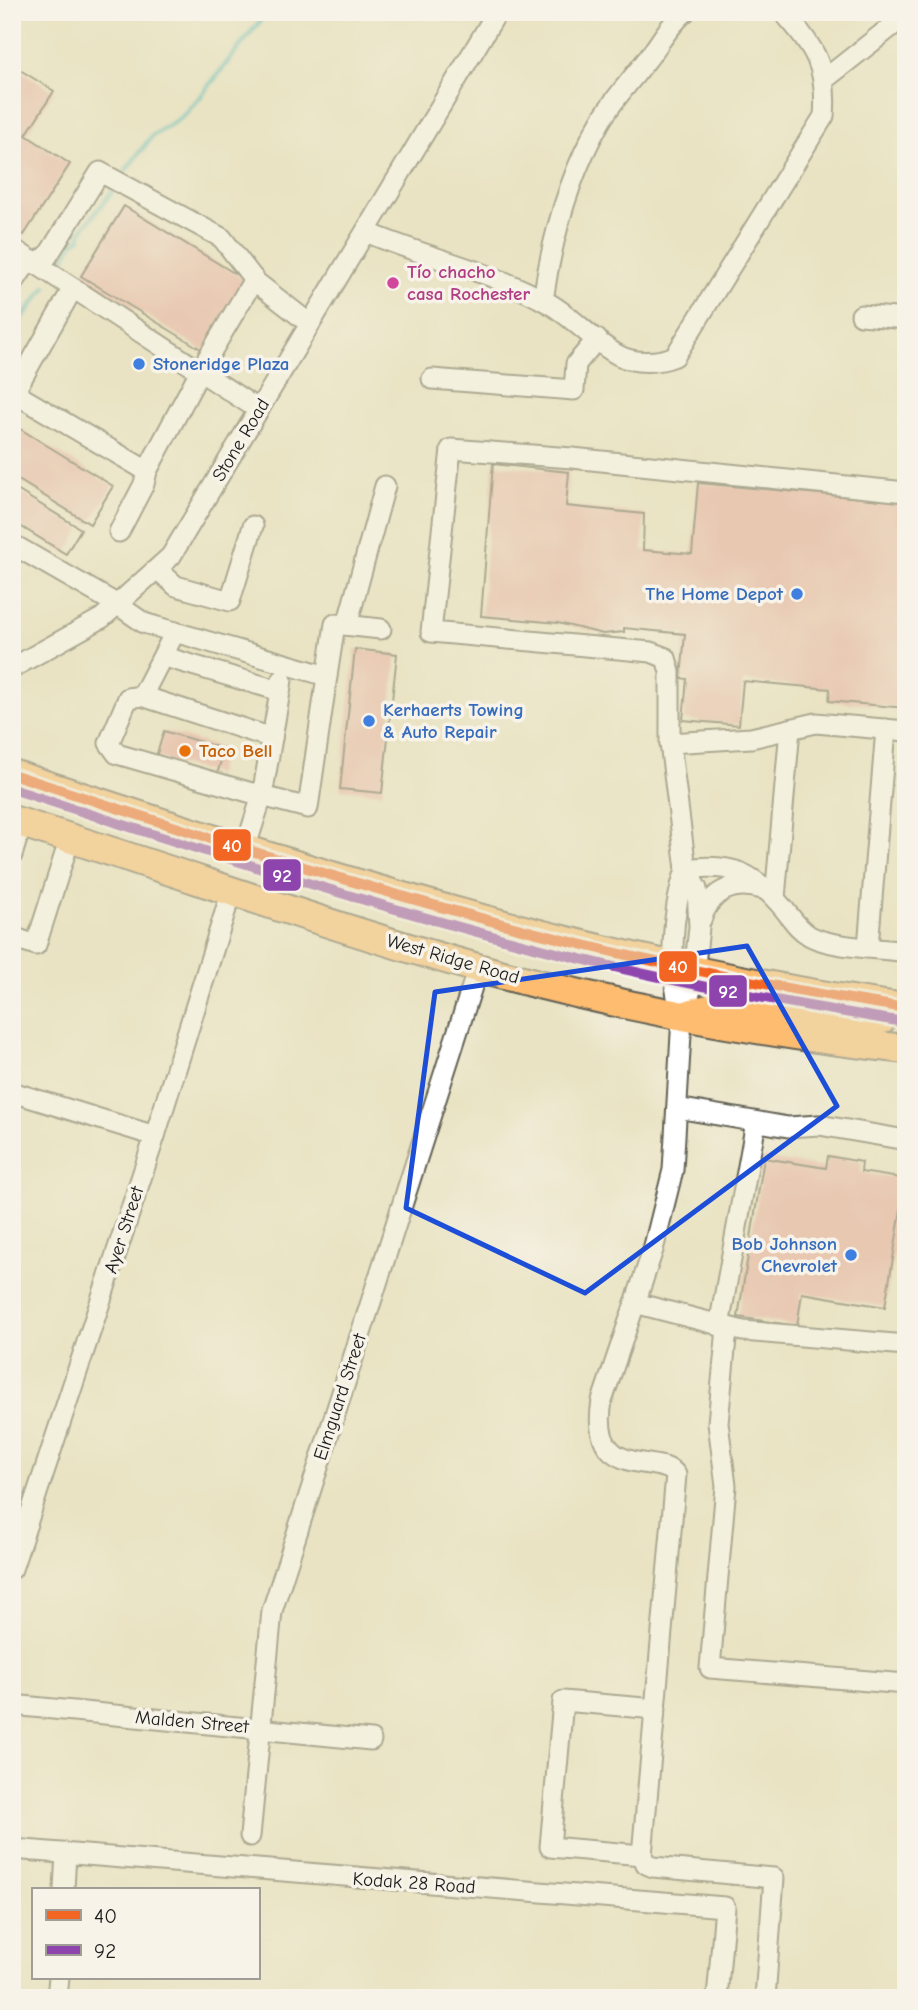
<svg xmlns="http://www.w3.org/2000/svg" width="918" height="2010" font-family="'Comic Neue',sans-serif">
<rect width="100%" height="100%" fill="#f7f3e8"/>
<filter id="ink" filterUnits="userSpaceOnUse"><feTurbulence type="fractalNoise" baseFrequency=".0143" numOctaves="2"/><feDisplacementMap in="SourceGraphic" scale="14" xChannelSelector="R" yChannelSelector="G"/><feConvolveMatrix kernelMatrix="1 2 1 2 8 2 1 2 1" color-interpolation-filters="sRGB"/></filter>
<filter id="wash" filterUnits="userSpaceOnUse"><feTurbulence type="fractalNoise" baseFrequency=".00686" numOctaves="4" result="noise"/><feDisplacementMap in="SourceGraphic" scale="28" xChannelSelector="R" yChannelSelector="G"/><feGaussianBlur stdDeviation="1.57" result="paint"/><feColorMatrix in="noise" values="0 0 0 0 0 0 0 0 0 0 0 0 0 0 0 0 0 1.4 0 .05"/><feComposite in="paint" operator="in"/></filter>
<g filter="url(#wash)">
<rect width="100%" height="100%" fill="#e9e3c3"/>
<g fill="none" stroke-linecap="round" stroke-linejoin="round">
<g stroke="#46b6bc" stroke-width="5">
<polyline points="126,170 152,136 182,117 201,96 267,12"/>
<polyline points="61,264 72,244 80,238 81,231 115,188"/>
<polyline points="12,331 46,287"/>
</g>
</g>
<g id="blocks">
<g fill="#e8a79e">
<polygon points="12,65 54,91 26,135 70,164 24,235 12,228"/>
<polygon points="124,206 247,281 204,351 81,276"/>
<polygon points="12,424 113,486 90,524 12,476"/>
<polygon points="493,464 569,472 566,506 644,514 643,550 692,554 698,483 906,502 906,708 829,701 830,689 743,681 739,725 683,720 687,679 681,678 685,634 624,628 624,632 603,634 558,623 481,616"/>
<polygon points="12,487 81,529 66,554 12,521"/>
<polygon points="355,649 397,654 382,793 340,789"/>
<polygon points="164,731 224,749 217,775 156,757"/>
<polygon points="828,1156 862,1162 861,1172 906,1179 885,1307 802,1293 797,1326 738,1317 764,1158 826,1168"/>
</g>
</g>
</g>
<g filter="url(#ink)">
<use href="#blocks" fill-opacity="0" stroke="#646256" stroke-width="2"/>
<g fill="none" stroke-linecap="round" stroke-linejoin="round">
<defs>
<g id="minor">
<polyline points="825,79 906,15"/>
<path d="M366,232C426,258 493,271 550,304C574,318 594,342 618,355C634,364 659,363 675,356L824,116C828,68 815,47 783,12"/>
<polyline points="12,248 259,410"/>
<polyline points="12,285 24,267 47,257 100,172 222,238 256,282 310,324"/>
<polyline points="73,288 16,389 21,397 147,471 200,371 254,279"/>
<path d="M543,300C552,238 568,177 600,122C612,101 630,82 645,62C659,45 668,26 685,12"/>
<polyline points="861,315 906,319"/>
<polyline points="432,379 574,390 576,364 597,339"/>
<path d="M906,492L572,458L451,449L431,632L651,652L666,658L670,672V743L686,869C733,862 755,874 784,909C792,919 799,930 810,936C833,948 879,948 906,952"/>
<polyline points="119,532 144,484 147,471"/>
<polyline points="12,544 118,605 144,623 327,676 308,808 262,796 245,849"/>
<polyline points="157,569 176,586 230,601 253,526"/>
<polyline points="347,625 385,486"/>
<polyline points="165,657 280,691"/>
<polyline points="12,668 102,618 171,556 497,12"/>
<polyline points="327,676 335,624 381,629"/>
<polyline points="142,696 128,698 109,743 117,754 262,796 272,738 142,696 175,632"/>
<polyline points="272,738 282,680"/>
<polyline points="670,743 751,738 816,723 906,731"/>
<polyline points="12,855 22,823"/>
<path d="M686,869L697,889L699,927L693,984L682,1017L673,1170L653,1250L602,1401C588,1483 663,1452 676,1475L642,1855L646,1864L653,1867L774,1878L765,1998"/>
<polyline points="775,898 790,729"/>
<path d="M701,920C710,891 734,880 762,889"/>
<polyline points="12,937 36,945 70,838"/>
<polyline points="868,947 886,729"/>
<path d="M682,1017C668,972 671,913 686,869"/>
<polyline points="12,1092 155,1136"/>
<polyline points="677,1108 788,1127 819,1125 906,1140"/>
<polyline points="635,1303 743,1331 906,1345"/>
<polyline points="719,1326 756,1122"/>
<polyline points="727,1328 718,1423 726,1486 710,1668 906,1684"/>
<polyline points="12,1569 155,1136 232,890"/>
<polyline points="12,1705 371,1740"/>
<polyline points="250,1836 272,1611 478,968"/>
<polyline points="12,1849 725,1907 717,1998"/>
<polyline points="642,1855 550,1847 563,1701 656,1709"/>
<polyline points="64,1889 66,1853"/>
<polyline points="57,1998 59,1977"/>
</g>
<g id="highway">
<path d="M12,774C304,870 600,966 906,1008"/>
<path d="M12,820C169,868 323,925 481,969C620,1007 762,1034 906,1049"/>
<path d="M687,1015C742,992 820,1023 882,1019"/>
</g>
</defs>
<use href="#minor" stroke="#646256" stroke-width="23"/>
<use href="#highway" stroke="#646256" stroke-width="32"/>
<use href="#minor" stroke="#fff" stroke-width="19"/>
<use href="#highway" stroke="#fdbc70" stroke-width="28"/>
<defs>
<path id="bus-1" d="M12,774C195,834 378,893 564,940C677,969 791,990 906,1008"/>
<path id="bus-2" d="M12,789C194,848 375,907 561,954C674,983 788,1003 904,1022"/>
</defs>
<use href="#bus-1" stroke="#f7f3e8" stroke-width="16"/>
<use href="#bus-2" stroke="#f7f3e8" stroke-width="16"/>
<use href="#bus-1" stroke="#f26522" stroke-width="10"/>
<use href="#bus-2" stroke="#8e44ad" stroke-width="10"/>
</g>
</g>
<path d="M0 0H918V2010H0ZM747,946L837,1106L585,1293L406,1208L435,992Z" fill="#e9e3c3" fill-opacity=".55" fill-rule="evenodd"/>
<path fill="none" stroke="#1d4ed8" stroke-width="5" stroke-linejoin="round" d="M747,946L837,1106L585,1293L406,1208L435,992Z"/>
<circle fill="#d1479c" stroke="#f7f3e8" stroke-width="2.5" cx="393" cy="283" r="7"/>
<g fill="#3f7fe0" stroke="#f7f3e8" stroke-width="2.5">
<circle cx="139" cy="364" r="7"/>
<circle cx="797" cy="594" r="7"/>
<circle cx="369" cy="721" r="7"/>
<circle cx="851" cy="1255" r="7"/>
</g>
<circle fill="#e8710a" stroke="#f7f3e8" stroke-width="2.5" cx="185" cy="751" r="7"/>
<g text-anchor="middle" dominant-baseline="central" stroke-width="7" stroke-linejoin="round" paint-order="stroke">
<g font-size="19" font-weight="bold" fill="#b23c85" stroke="#f7f3e8" text-anchor="start">
<text x="407" y="272">Tío chacho<tspan x="407" dy="22">casa Rochester</tspan></text>
</g>
<g font-size="19" font-weight="bold" fill="#366cbe" stroke="#f7f3e8" text-anchor="start">
<text x="153" y="364">Stoneridge Plaza</text>
<text x="783" y="594" text-anchor="end">The Home Depot</text>
<text x="383" y="710">Kerhaerts Towing<tspan x="383" dy="22">&amp; Auto Repair</tspan></text>
<text x="837" y="1244" text-anchor="end">Bob Johnson<tspan x="837" dy="22">Chevrolet</tspan></text>
</g>
<g font-size="19" fill="#1c1c1c" stroke="#f7f3e8">
<text transform="translate(241 440) rotate(-59)">Stone Road</text>
<text transform="translate(453 959) rotate(16)">West Ridge Road</text>
<text transform="translate(124 1230) rotate(-72)">Ayer Street</text>
<text transform="translate(340 1397) rotate(-72)">Elmguard Street</text>
<text transform="translate(192 1722) rotate(5)">Malden Street</text>
<text transform="translate(414 1883) rotate(4)">Kodak 28 Road</text>
</g>
<g font-size="19" font-weight="bold" fill="#c56008" stroke="#f7f3e8" text-anchor="start">
<text x="199" y="751">Taco Bell</text>
</g>
</g>
<g stroke="#f7f3e8" stroke-width="2.5">
<rect x="212" y="828" width="40" height="34" rx="7" fill="#f26522"/>
<rect x="262" y="858" width="40" height="34" rx="7" fill="#8e44ad"/>
<rect x="658" y="950" width="40" height="33" rx="7" fill="#f26522"/>
<rect x="708" y="974" width="40" height="34" rx="7" fill="#8e44ad"/>
</g>
<g font-size="19" text-anchor="middle" font-weight="bold" fill="#fff">
<text x="232" y="852">40</text>
<text x="282" y="882">92</text>
<text x="678" y="973">40</text>
<text x="728" y="998">92</text>
</g>
<rect width="918" height="2010" fill="none" stroke="#f7f3e8" stroke-width="42"/>
<rect x="32" y="1888" width="228" height="91" fill="#f7f3e8" stroke="#9f9d96" stroke-width="2"/>
<rect x="46" y="1910" width="35" height="10" fill="#f26522" stroke="#9f9d96" stroke-width="2"/>
<text x="94" y="1923" font-size="21" fill="#1c1c1c">40</text>
<rect x="46" y="1945" width="35" height="10" fill="#8e44ad" stroke="#9f9d96" stroke-width="2"/>
<text x="94" y="1958" font-size="21" fill="#1c1c1c">92</text>
</svg>
